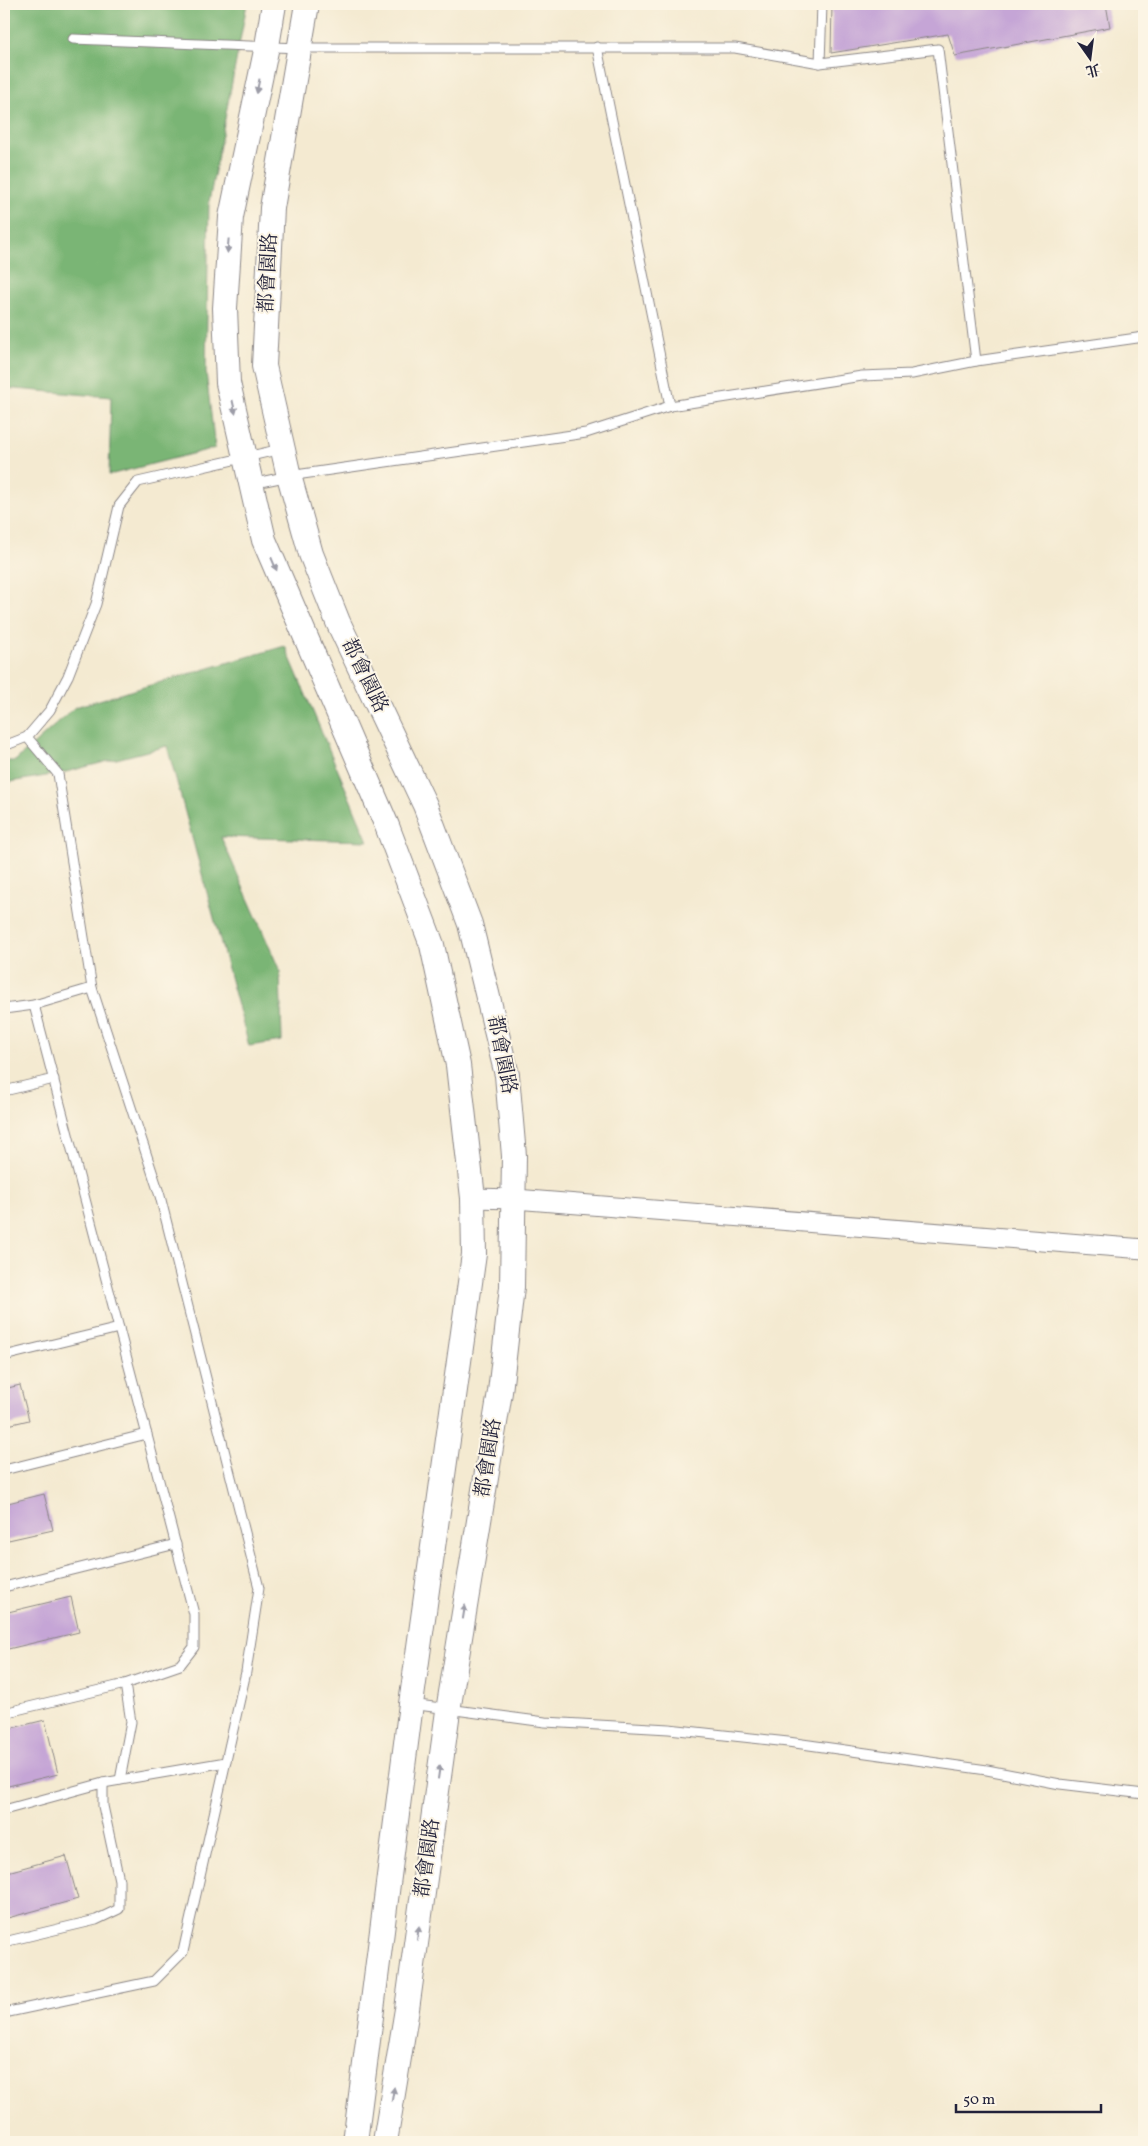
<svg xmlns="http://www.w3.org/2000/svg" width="1148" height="2146" font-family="Vollkorn,'Noto Serif TC',serif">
<rect width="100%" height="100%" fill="#fcf5e5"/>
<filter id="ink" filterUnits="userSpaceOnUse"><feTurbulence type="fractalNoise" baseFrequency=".02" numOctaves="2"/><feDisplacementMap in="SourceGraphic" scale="10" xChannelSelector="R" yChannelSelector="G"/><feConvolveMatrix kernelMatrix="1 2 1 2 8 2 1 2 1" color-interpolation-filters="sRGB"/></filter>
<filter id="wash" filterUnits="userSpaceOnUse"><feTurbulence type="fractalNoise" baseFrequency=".0096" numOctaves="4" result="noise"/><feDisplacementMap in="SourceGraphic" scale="20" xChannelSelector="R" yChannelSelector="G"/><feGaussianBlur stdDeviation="1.12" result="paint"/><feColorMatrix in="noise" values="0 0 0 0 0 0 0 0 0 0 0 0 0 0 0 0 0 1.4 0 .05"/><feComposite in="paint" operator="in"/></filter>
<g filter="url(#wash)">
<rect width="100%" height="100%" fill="#f4ead1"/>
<g fill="#7ab574" stroke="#4e6c58">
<polygon points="4,4 247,4 209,202 206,372 215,448 109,475 111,397 4,388"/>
<polygon points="285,646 368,841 221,837 280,971 282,1041 249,1046 167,746 58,774 4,783 4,761 15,761 75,707"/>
</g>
<g id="blocks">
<g fill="#c5a5d6">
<polygon points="832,4 1106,4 1110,27 955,56 948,34 831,53"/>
<polygon points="20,1385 29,1420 4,1426 4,1389"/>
<polygon points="44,1494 53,1530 4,1541 4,1504"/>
<polygon points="71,1597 79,1632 4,1650 4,1613"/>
<polygon points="45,1720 58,1774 4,1787 4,1730"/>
<polygon points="66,1856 78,1899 4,1919 4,1873"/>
</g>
</g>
</g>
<g filter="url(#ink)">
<use href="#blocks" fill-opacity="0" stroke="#8b8686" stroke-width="1"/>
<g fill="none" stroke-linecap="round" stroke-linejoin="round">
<defs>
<g id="service">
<polyline points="73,39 300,48 735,48 820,63 938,49 976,361"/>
<polyline points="597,47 670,406"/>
<polyline points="820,63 822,4"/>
<polyline points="251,484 289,476 586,433 670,406 862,376 912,374 976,361 1144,337"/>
<polyline points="4,746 27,737 50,710 68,676 96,604 119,506 138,482 281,449"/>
<polyline points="34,1005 194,1614 194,1647 180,1665 125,1684 131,1722 120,1780"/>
<polyline points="4,1009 34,1005 92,988"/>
<polyline points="4,1091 54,1079"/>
<polyline points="4,1356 119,1328"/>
<polyline points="4,1470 147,1434"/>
<polyline points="4,1587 176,1544"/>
<polyline points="411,1704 545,1722 669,1729 788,1742 987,1770 1060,1784 1144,1794"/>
<polyline points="4,1713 125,1684"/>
<polyline points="4,1810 103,1783 226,1762"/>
<polyline points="4,1942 96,1920 119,1909 119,1880 103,1806 103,1783"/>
<polyline points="4,2013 154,1981 183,1952 246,1672 259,1588 160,1196 92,988 58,774 27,737"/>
</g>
<polyline id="minor" points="473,1198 515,1199 1144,1249"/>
<g id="tertiary">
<polyline points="274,4 267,46 231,217 225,308 228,383 264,540 387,826 432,945 458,1065 473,1198 474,1254 411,1704 355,2142"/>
<polyline points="307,4 272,208 264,366 288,472 311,554 338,622 425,805 470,924 507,1075 514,1156 512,1287 500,1392 448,1711 407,2009 385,2142"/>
</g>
</defs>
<use href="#service" stroke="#8b8686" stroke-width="11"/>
<use href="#minor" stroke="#8b8686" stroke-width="21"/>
<use href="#tertiary" stroke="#8b8686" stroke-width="26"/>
<use href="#service" stroke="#fff" stroke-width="9"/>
<use href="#minor" stroke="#fff" stroke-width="19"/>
<use href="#tertiary" stroke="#fff" stroke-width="24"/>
</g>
<defs><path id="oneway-solid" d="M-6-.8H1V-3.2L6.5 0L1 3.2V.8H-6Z" transform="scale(1.25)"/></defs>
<g fill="#9c9ca7">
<use href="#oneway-solid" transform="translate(258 86) rotate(102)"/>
<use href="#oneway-solid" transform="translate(228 246) rotate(95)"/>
<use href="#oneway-solid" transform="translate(234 407) rotate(77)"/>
<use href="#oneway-solid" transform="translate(274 564) rotate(67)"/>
<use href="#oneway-solid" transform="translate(464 1612) rotate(-81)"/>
<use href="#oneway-solid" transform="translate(439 1772) rotate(-82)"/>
<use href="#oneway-solid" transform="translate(418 1933) rotate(-82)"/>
<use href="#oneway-solid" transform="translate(393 2094) rotate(-81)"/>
</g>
</g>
<g text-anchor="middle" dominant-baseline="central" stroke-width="4" stroke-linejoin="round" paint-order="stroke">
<g font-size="20" fill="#22223b" stroke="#fcf5e5">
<text transform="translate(269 273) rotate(-87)">都會園路</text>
<text transform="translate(364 676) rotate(64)">都會園路</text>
<text transform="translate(501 1055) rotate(79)">都會園路</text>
<text transform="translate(489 1458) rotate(-81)">都會園路</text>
<text transform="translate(428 1858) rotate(-82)">都會園路</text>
</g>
</g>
<rect width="1148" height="2146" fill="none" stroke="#fcf5e5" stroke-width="20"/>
<g transform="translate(1090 58) rotate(166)" stroke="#fcf5e5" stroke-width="4" paint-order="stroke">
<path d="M0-4L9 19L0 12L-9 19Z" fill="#22223b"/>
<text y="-8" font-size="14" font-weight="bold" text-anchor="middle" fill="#22223b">北</text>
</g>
<path d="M956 2104v8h145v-8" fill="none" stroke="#22223b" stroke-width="2.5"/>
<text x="963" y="2104" font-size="15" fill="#22223b" stroke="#fcf5e5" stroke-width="4" paint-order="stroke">50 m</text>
</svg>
